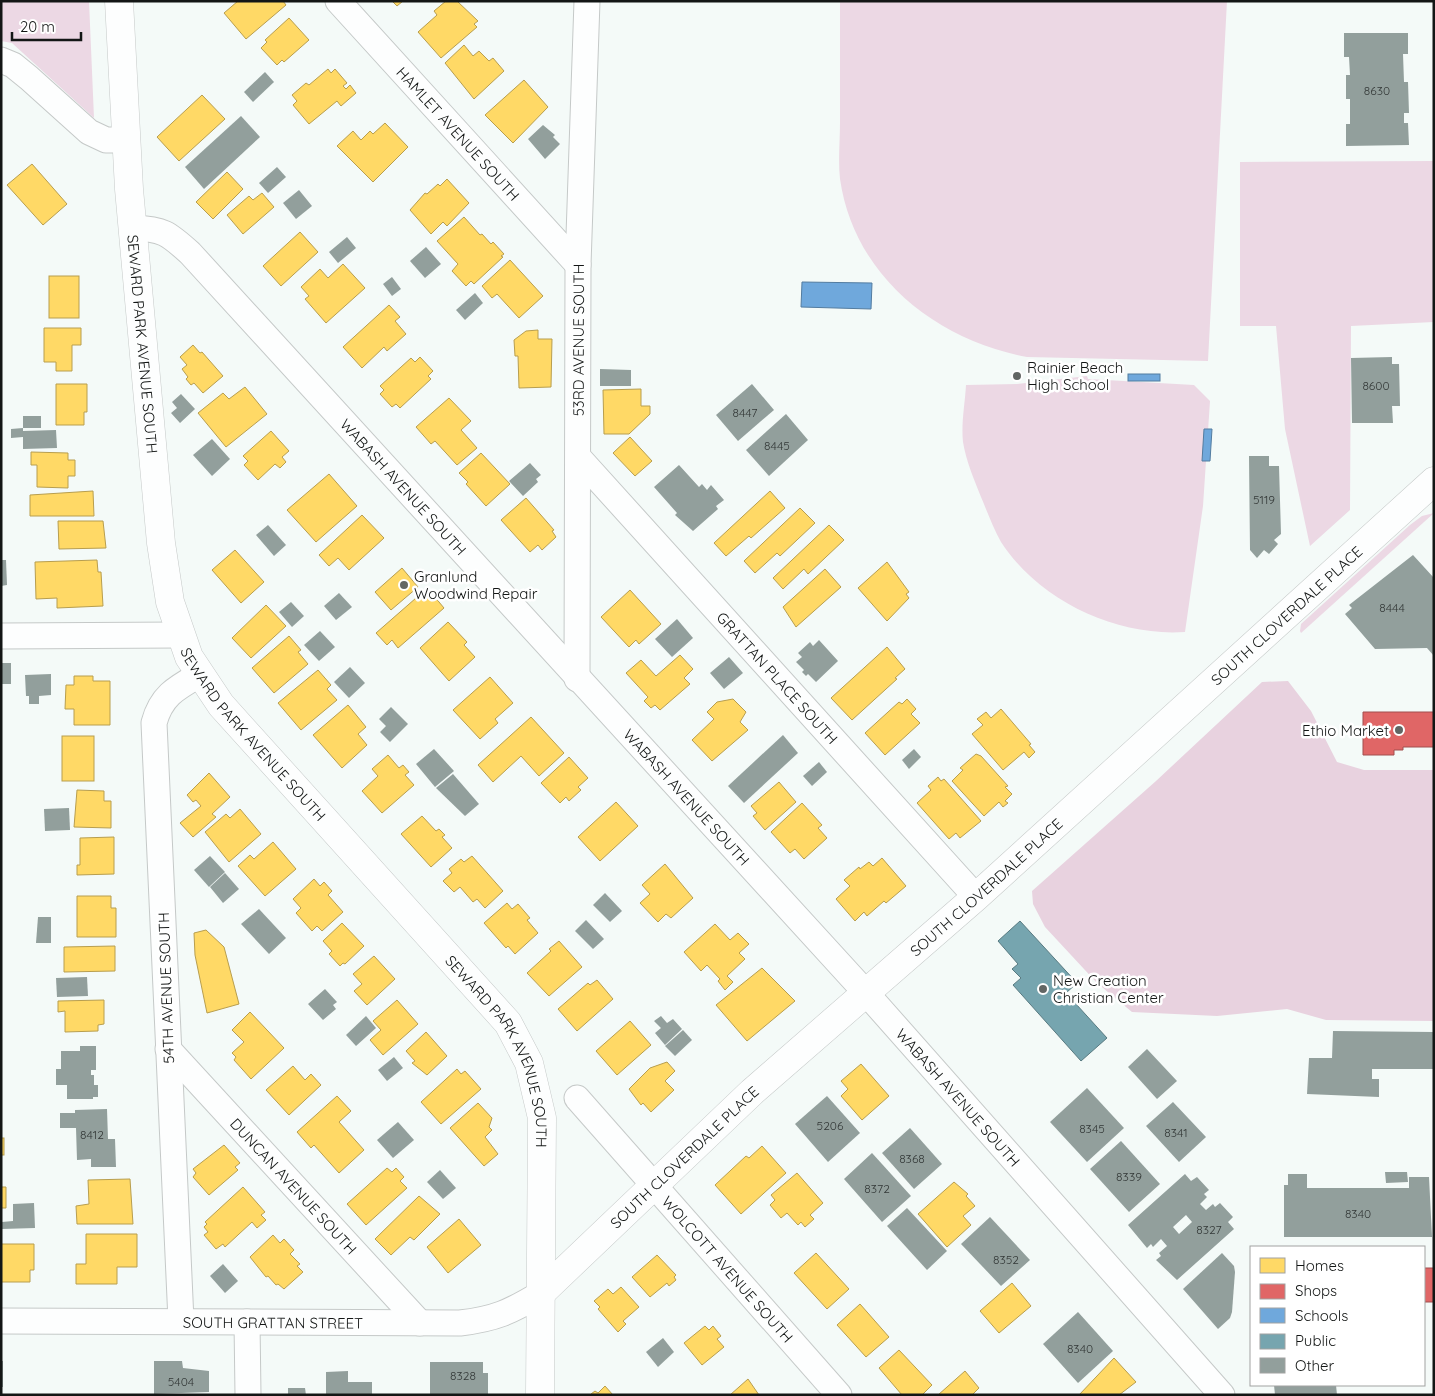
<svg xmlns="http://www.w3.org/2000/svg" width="1435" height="1396" font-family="Quicksand,sans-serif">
<rect width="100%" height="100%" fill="#f4faf8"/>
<g fill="#ecd8e4">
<polygon points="1,1 89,1 94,118 12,43 1,41"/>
<path d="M840,1H1227L1208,361L1027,357C936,340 854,276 840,179C838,161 840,141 840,122C840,82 840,42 840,1Z"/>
<polygon points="1434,161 1434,322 1351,326 1350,510 1310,546 1285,429 1276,326 1240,326 1240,162"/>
<path d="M1087,376L1088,379L1194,385L1210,401L1203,506L1185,632C1117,637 1039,601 1001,542C993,528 987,511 981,497C974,479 966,461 963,442C961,424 965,403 966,385L1017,384Z"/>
<polygon points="1434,513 1301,633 1300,631 1301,624 1410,525 1422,516"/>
</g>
<polygon fill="#e8d2df" points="1288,681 1311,711 1337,762 1364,770 1434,770 1434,1021 1326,1020 1287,1009 1217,1016 1132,1012 1097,983 1045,927 1033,904 1032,891 1156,781 1262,682"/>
<g fill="#ffd966" stroke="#b89e4e">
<polygon points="238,1 283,1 286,5 246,39 224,13"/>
<polygon points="392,1 403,1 397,6"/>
<polygon points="446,1 457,1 478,21 474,24 477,27 441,58 418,32 437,15 434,11"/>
<polygon points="289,18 309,40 284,62 282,60 277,65 261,48 267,42 265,40"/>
<polygon points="464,45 473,56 479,51 489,61 493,58 504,71 474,99 445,63"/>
<polygon points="328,69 331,73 335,69 347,83 343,86 346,89 350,85 356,93 341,106 337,101 309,124 293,105 297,101 292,95 306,83 309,85"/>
<polygon points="524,80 548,107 513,143 485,115"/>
<polygon points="202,95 225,119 179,161 157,137"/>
<polygon points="385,123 408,147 373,182 337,146 353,131 361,140 370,131 373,134"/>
<polygon points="32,164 67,204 43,225 7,185"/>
<polygon points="227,172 243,189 213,219 196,202"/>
<polygon points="447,179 469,203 447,226 443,222 431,234 410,210 425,193 427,194 438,184 440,186"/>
<polygon points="262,193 274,207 243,234 227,215 249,196 253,200"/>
<polygon points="464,217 480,235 482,234 491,244 493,242 504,254 501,256 503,257 474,284 471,281 466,286 452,271 458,264 437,241"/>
<polygon points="300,232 318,252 281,286 263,266"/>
<polygon points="510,260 543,296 519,318 497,294 492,298 482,286"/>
<polygon points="343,264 365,288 326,323 305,299 309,296 301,287 320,269 328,278"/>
<rect x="49" y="276" width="30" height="42"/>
<polygon points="389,305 400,317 395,321 406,334 387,351 384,347 362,368 343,347"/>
<polygon points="44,328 81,328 81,345 72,345 72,371 56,371 56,362 44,362"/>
<polygon points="538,330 538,339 552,339 551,387 519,388 518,356 515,356 514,340 526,331"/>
<polygon points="193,345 200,353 202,352 223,376 203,393 194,383 191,385 186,379 188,377 182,369 187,365 180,357"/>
<polygon points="420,357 433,371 428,376 431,379 400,408 396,404 392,407 380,394 384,390 380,386 411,358 415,362"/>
<polygon points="56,384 87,384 87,412 84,412 84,425 56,425"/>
<polygon points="245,387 267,414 226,447 198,413 223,393 229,399"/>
<polygon points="641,389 641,406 650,406 650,414 629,434 604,434 603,390"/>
<polygon points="449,398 471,421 461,430 477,448 457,465 435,441 431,444 416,427"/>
<polygon points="271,431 289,451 282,457 286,462 280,468 275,464 258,480 244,465 248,461 243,456"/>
<polygon points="630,437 652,461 635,476 613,453"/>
<polygon points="31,452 68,453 68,460 75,460 75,476 68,476 68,488 37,487 37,465 31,465"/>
<polygon points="481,453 510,484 486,506 466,484 468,482 459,473"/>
<polygon points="329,474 357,506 316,542 287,510"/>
<polygon points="93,491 94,516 30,516 30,495"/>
<polygon points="770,491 785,508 751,538 749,536 726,556 714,543"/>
<polygon points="526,498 554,530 552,531 556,537 542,550 538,545 530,552 501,520"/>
<polygon points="800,508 815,523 780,556 777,553 755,573 744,561"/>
<polygon points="362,515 384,538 349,570 338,558 329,566 319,555"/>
<polygon points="58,521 103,521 106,548 59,549"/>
<polygon points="829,525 844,540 808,574 804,569 783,589 773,578"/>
<polygon points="235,550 264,582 241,603 212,570"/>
<polygon points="97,560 98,572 101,572 103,606 57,608 57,598 36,599 35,562"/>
<polygon points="887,562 909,592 906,594 909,598 887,621 858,588"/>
<polygon points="402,568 418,587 391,610 375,592"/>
<polygon points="825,569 841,587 796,627 783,607"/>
<polygon points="630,590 661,624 639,644 636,640 629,647 601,617"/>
<polygon points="424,591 430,599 434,596 444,608 398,648 392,640 387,645 376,633"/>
<polygon points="266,605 286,626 251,658 232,638"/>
<polygon points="448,622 467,642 464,645 475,657 449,681 420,648"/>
<polygon points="289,636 301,650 298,652 308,664 274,693 252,668"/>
<polygon points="887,647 905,669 895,678 897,679 852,720 831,698"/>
<polygon points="680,655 693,669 684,678 690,684 660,710 655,705 651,708 644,701 648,697 626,673 641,660 656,676"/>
<polygon points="318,670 331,685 327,689 337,700 301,730 278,703"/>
<polygon points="74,676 93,676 93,681 110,681 110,725 74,725 74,709 65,709 66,685 74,685"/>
<polygon points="490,677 513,703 495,719 498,723 480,739 453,710"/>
<polygon points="733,699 746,712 740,722 748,730 712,761 692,740 714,719 707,712 717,702"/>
<polygon points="907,699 916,709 911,714 920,723 885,755 865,733 899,702 902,704"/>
<polygon points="348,705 366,727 358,734 367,745 342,768 313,735"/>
<polygon points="1001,709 1031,744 1029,745 1035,752 1029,758 1024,752 1003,770 972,734 983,725 977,719 986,712 991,718"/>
<polygon points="531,717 564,753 539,776 521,756 493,782 478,765"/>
<rect x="62" y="736" width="32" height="45"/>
<polygon points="976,754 981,756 1008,786 1005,787 1012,794 1005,801 1008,803 1003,807 999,802 984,816 952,781 963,770 960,768"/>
<polygon points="388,755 399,768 403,765 409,772 405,775 414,785 382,813 362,791 378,776 372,769"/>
<polygon points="569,757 588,778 578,787 581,790 569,801 566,797 560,803 541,783"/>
<polygon points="209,773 230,797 212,814 216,817 193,837 180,823 201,806 196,800 193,802 187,795"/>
<polygon points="938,777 941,781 944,779 981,821 960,838 956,833 949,839 917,803 931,790 928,786"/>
<polygon points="779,782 796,802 765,830 753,816 757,813 751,806"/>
<polygon points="77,790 104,791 104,801 111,801 111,828 74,827"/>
<polygon points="616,802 638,826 600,861 578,837"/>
<polygon points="802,803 822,825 818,828 827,838 804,859 795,849 790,853 771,832"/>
<polygon points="240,809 261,834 229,862 205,832 226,814 230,818"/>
<polygon points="422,816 436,831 439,829 445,835 442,837 452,848 431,867 401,834"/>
<polygon points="114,837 114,874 77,875 77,865 80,865 80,838"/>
<polygon points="273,842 296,869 265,896 238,866 250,855 254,859"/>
<polygon points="472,856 503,891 485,908 477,899 473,902 460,887 454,892 443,881 452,873 449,869 461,859 464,862"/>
<polygon points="882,858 906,886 886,903 884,901 867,916 864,912 855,921 836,899 850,886 844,880 859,867 860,869 869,862 873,866"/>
<polygon points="665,864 693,898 671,918 666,914 658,922 640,903 650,894 642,885"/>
<polygon points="314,879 320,886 324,882 332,891 328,895 343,912 322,931 317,926 312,931 296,913 301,908 293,899"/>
<polygon points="77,896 111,896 111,908 116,908 116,937 77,937"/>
<polygon points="507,903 512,909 518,904 530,918 527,920 538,933 515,954 508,946 506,948 484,923"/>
<polygon points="342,923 364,946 345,964 343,963 340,966 329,954 332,951 323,941"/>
<polygon points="715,924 730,940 738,933 749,944 739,953 745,959 727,976 733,982 725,990 718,981 720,979 707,965 701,971 684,952"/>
<polygon points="206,930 224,947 239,1004 207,1013 195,955 194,933"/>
<polygon points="559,941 582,967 549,996 527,973 551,951 549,949"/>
<polygon points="115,946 115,971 64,972 64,947"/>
<polygon points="374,956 395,979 367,1005 354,991 362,984 353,974"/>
<polygon points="762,968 795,1001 747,1041 716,1005"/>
<polygon points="597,980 613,999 577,1031 558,1009 588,983 590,985"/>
<polygon points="104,1000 104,1024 98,1025 98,1031 65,1032 65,1011 58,1012 58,1001"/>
<polygon points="397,1000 418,1024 383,1055 370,1040 381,1030 373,1021"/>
<polygon points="250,1012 284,1048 251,1079 234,1060 236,1057 232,1053 244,1042 232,1030"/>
<polygon points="630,1021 651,1045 617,1075 596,1051"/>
<polygon points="426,1032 447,1056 427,1075 412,1063 415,1061 406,1051"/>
<polygon points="667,1062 675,1071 665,1081 674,1090 651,1112 643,1103 641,1105 629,1089 650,1068"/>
<polygon points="861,1064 889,1096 862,1120 841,1096 848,1089 841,1081"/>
<polygon points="293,1066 305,1080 311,1074 321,1085 289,1115 266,1090"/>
<polygon points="457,1069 461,1074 465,1071 481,1089 441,1124 421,1102"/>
<polygon points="337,1096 351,1111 339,1122 364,1150 339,1173 314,1145 311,1148 297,1132"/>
<polygon points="478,1103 492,1118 489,1127 492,1130 485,1137 498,1154 484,1166 450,1128"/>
<rect x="1" y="1138" width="3" height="17"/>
<polygon points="224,1145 240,1163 235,1167 238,1170 209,1195 193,1177 196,1173 193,1169"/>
<polygon points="762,1146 786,1173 741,1214 715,1185 746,1156 749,1158"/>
<polygon points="387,1168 392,1172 396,1168 404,1177 400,1181 407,1188 366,1225 347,1204"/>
<polygon points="797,1173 823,1203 810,1215 814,1219 805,1227 801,1222 798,1225 787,1213 781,1218 770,1205 775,1200 771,1195"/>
<polygon points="130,1179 133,1224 77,1224 76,1206 89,1204 88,1180"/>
<polygon points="954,1182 968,1194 966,1196 975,1206 963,1216 971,1225 947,1247 918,1214"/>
<polygon points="1,1187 6,1187 6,1208 1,1208 1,1218"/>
<polygon points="243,1187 265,1212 261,1215 266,1220 257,1228 252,1222 225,1247 223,1244 216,1249 204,1235 208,1232 204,1227 207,1224 205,1222"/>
<polygon points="419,1196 440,1214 414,1240 410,1237 391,1255 375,1239"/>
<polygon points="459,1219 481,1245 448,1273 427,1247"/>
<polygon points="86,1234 137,1234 137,1267 117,1267 117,1284 76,1284 76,1264 86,1264"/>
<polygon points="273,1235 280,1243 284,1239 294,1250 290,1254 300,1264 297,1266 303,1272 284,1289 278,1284 276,1285 268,1276 266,1277 250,1257"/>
<polygon points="1,1244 34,1244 34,1270 30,1270 30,1282 1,1282"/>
<polygon points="816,1253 849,1289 827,1309 794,1273"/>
<polygon points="657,1255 676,1275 674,1277 676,1280 669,1286 667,1283 650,1297 632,1277"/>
<polygon points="1012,1283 1031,1306 999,1333 980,1311"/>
<polygon points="621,1287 639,1307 623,1321 626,1324 618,1332 598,1309 600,1307 594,1301 608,1289 613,1294"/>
<polygon points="860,1304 889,1337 866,1357 837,1325"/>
<polygon points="705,1326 709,1330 713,1326 721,1336 717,1339 724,1347 702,1365 684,1343"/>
<polygon points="899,1350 932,1385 922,1395 902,1395 879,1368"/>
<polygon points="1114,1358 1136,1382 1119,1395 1079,1395"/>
<polygon points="965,1371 979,1388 972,1395 938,1395"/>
<polygon points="748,1379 759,1395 730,1395"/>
<polygon points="605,1386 613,1395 591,1394 595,1391 598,1393"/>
</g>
<g fill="#e06666" stroke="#a24e4e">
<polygon points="1363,712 1434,712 1434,747 1403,747 1403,750 1394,750 1394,755 1363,755"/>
<rect x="1424" y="1268" width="10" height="34"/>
</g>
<g fill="#6fa8dc" stroke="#537ca0">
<polygon points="802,282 872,283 871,309 801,307"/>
<rect x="1128" y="374" width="32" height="7"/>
<polygon points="1204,429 1212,429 1210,461 1202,461"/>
</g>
<polygon fill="#76a5af" stroke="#587a81" points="1020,921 1077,983 1066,993 1107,1038 1081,1061 1013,985 1021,978 1012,969 1018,964 998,941"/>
<g fill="#929f9c" fill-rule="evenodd">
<polygon points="1344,33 1408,33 1408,54 1403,54 1404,82 1408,82 1409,113 1404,113 1404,123 1408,123 1409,145 1346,146 1346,124 1350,124 1350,99 1346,99 1346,75 1350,75 1349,57 1344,57"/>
<polygon points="265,72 274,82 253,102 244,92"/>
<polygon points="241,116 260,137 204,189 185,167"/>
<polygon points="543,125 555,135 553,137 560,144 545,159 528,139"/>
<polygon points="277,167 286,177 268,193 259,183"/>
<polygon points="299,190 312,206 296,219 283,203"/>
<polygon points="347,237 356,248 338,263 329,252"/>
<polygon points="426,247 441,264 425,278 410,261"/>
<polygon points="392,277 401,289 392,296 383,284"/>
<polygon points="475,293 483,303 465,320 456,310"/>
<polygon points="1392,357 1392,364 1399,364 1400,406 1392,406 1393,423 1352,423 1351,358"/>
<polygon points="600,369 631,370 631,386 600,386"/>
<polygon points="752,384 774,410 738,441 716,415"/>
<polygon points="181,394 195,409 180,423 171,413 177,408 172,402"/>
<polygon points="786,414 808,440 769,476 746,450"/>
<rect x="23" y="416" width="18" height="12"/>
<polygon points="23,428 23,431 56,430 57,448 23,449 23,437 11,438 11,429"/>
<polygon points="212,439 230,459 212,476 193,455"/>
<polygon points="1249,456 1269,456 1269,466 1279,466 1281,534 1274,540 1278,544 1269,554 1264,550 1257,558 1250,550"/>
<polygon points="530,463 541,475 536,479 538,482 523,496 509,481"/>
<polygon points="679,465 699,487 702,484 707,490 711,485 724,500 716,506 718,509 693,531 675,515 677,513 654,487"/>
<polygon points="268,525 286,545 274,556 256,535"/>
<polygon points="1413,555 1434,578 1434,656 1427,648 1375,649 1345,614 1352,608 1349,605"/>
<polygon points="1,560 6,560 7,585 1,586"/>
<polygon points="339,593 352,607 336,620 324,606"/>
<polygon points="291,602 304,616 292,627 279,612"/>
<polygon points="677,619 693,638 672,657 655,639"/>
<polygon points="320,631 335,647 319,661 304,645"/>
<polygon points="819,640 838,661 816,682 808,674 806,676 802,672 804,670 796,662 802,657 798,653 810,642 813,646"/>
<polygon points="729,657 743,673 724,689 710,673"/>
<rect x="1" y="663" width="10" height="21"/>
<polygon points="350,667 365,683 349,698 334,682"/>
<polygon points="51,674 51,695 39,696 39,704 29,704 29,696 26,696 25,675"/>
<polygon points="391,707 408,724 390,742 380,732 386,726 379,719"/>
<polygon points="783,735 798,753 744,803 728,786"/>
<polygon points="434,749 454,771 435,787 416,764"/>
<polygon points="914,749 921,757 909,769 902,760"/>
<polygon points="819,762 827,772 812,786 803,776"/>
<polygon points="453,774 479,804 465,816 436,788"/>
<polygon points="69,808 70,830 45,831 44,809"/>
<polygon points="210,856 225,872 209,887 194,870"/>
<polygon points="225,873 239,889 223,903 210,887"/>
<polygon points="605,893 622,911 610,922 593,905"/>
<polygon points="259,909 286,938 269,954 241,924"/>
<polygon points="38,917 51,917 51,943 36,943"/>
<polygon points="586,920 604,939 593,949 575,931"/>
<polygon points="87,977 88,996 57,997 56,978"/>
<polygon points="325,989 337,1002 333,1005 336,1009 323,1020 308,1004"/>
<polygon points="366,1016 376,1028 356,1046 346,1035"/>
<polygon points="661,1016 667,1023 673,1019 682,1029 665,1045 655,1033 661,1028 654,1021"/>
<polygon points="683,1030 692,1040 675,1056 665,1046"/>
<polygon points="1333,1031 1434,1032 1434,1069 1372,1069 1372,1079 1379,1079 1379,1097 1307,1094 1309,1058 1332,1058"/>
<polygon points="80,1046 96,1046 96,1070 91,1070 91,1075 94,1075 94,1085 98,1085 98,1097 93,1097 93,1099 67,1099 67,1085 56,1085 56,1069 61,1069 61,1051 80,1051"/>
<polygon points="1147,1049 1177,1081 1157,1099 1128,1067"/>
<polygon points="394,1057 403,1068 387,1081 378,1070"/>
<polygon points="1087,1088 1124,1128 1087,1162 1050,1122"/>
<polygon points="827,1096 860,1133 828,1162 795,1124"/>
<polygon points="1173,1102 1206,1137 1179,1162 1146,1126"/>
<polygon points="107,1109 108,1139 115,1139 116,1167 91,1167 91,1159 77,1160 76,1128 60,1128 60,1113 75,1113 75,1110"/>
<polygon points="398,1122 414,1140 393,1158 377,1140"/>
<polygon points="910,1128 942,1164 914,1189 882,1153"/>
<polygon points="1121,1141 1160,1184 1129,1212 1090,1169"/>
<polygon points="872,1153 911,1196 882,1222 844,1179"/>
<polygon points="440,1170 456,1188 443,1199 427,1182"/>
<polygon points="1385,1172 1407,1172 1408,1182 1386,1183"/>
<path d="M1185,1174L1191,1181L1197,1177L1209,1190L1204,1194L1207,1197L1200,1204L1206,1210L1213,1204L1215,1207L1220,1203L1233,1217L1228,1222L1234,1229L1177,1280L1156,1260L1161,1256L1159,1253L1167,1246L1161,1239L1153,1247L1151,1244L1147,1248L1128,1225ZM1186,1215L1192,1222L1179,1234L1173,1227Z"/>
<polygon points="1288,1174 1307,1174 1307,1188 1409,1188 1409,1177 1429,1177 1432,1237 1284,1237 1284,1185 1288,1185"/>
<polygon points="34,1203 35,1228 2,1229 2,1222 13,1221 13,1204"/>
<polygon points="907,1208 947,1251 927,1270 887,1226"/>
<polygon points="990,1217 1030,1260 1001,1286 961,1244"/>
<polygon points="1222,1253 1234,1266 1235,1272 1232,1312 1230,1318 1218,1329 1183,1289"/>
<polygon points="223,1264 238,1281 225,1293 210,1276"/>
<polygon points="1078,1312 1113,1351 1078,1383 1043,1344"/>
<polygon points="663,1338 674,1352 658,1367 646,1352"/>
<rect x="1" y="1361" width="2" height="26"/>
<polygon points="154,1361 182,1361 183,1368 209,1371 209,1392 154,1394"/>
<polygon points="430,1362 483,1362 483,1373 488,1373 488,1394 430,1394"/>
<polygon points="348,1371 348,1382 372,1382 372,1395 326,1395 326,1372"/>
<polygon points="1274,1385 1336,1385 1337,1395 1275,1395"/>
<polygon points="288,1388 305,1388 306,1395 288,1395"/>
</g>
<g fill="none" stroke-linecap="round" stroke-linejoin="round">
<defs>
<g id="street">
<path id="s1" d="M338,1L578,265"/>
<polyline points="1,60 13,65 29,78 89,132 106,140 127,140"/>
<path id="s2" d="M133,228C163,229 168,233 190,253L867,994L1222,1395"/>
<path id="s3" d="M579,458L976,897"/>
<polyline points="1,636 180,635"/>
<path id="s4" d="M577,679L578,265L587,1"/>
<path id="s5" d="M168,1049L420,1323"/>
<path id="s6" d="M577,1098L839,1395"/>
<path id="s7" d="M1,1321L460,1323C495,1319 510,1312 540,1294"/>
<path d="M181,1321L154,723C161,696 176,688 199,675"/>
<polyline points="247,1322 248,1395"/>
</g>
<g id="secondary">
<path id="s8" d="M119,1L129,189L161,543L170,602L189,657L221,705L508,1023L529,1063L542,1118L540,1395"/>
<path id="s9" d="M540,1294L752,1092L976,897L1434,481"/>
</g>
</defs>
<use href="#street" stroke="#c5c9c8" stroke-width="27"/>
<use href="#secondary" stroke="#c5c9c8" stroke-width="29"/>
<use href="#street" stroke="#fdfefe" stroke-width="25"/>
<use href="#secondary" stroke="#fdfefe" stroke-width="28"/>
</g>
<g fill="#626664" stroke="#fff" stroke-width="2">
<circle cx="1017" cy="376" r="5"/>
<circle cx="404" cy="585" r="5"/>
<circle cx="1399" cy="730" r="5"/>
<circle cx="1043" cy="989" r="5"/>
</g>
<g text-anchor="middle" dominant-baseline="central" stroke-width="5" stroke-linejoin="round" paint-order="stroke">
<g font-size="12" fill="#333837">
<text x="1377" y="90">8630</text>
<text x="1376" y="385">8600</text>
<text x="745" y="412">8447</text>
<text x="777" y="445">8445</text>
<text x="1264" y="499">5119</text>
<text x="1392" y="607">8444</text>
<text x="830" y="1125">5206</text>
<text x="1092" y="1128">8345</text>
<text x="1176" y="1132">8341</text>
<text x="92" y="1134">8412</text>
<text x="912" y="1158">8368</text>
<text x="1129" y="1176">8339</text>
<text x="877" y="1188">8372</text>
<text x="1358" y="1213">8340</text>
<text x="1209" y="1229">8327</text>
<text x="1006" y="1259">8352</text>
<text x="1080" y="1348">8340</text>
<text x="463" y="1375">8328</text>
<text x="181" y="1381">5404</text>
</g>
<g font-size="15" fill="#131615" stroke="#fff">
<text stroke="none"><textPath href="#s1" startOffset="179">HAMLET AVENUE SOUTH</textPath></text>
<text stroke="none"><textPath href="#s4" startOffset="339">53RD AVENUE SOUTH</textPath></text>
<text stroke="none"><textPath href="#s8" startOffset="344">SEWARD PARK AVENUE SOUTH</textPath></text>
<text stroke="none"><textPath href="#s2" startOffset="381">WABASH AVENUE SOUTH</textPath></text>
<text stroke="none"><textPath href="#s9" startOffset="1009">SOUTH CLOVERDALE PLACE</textPath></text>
<text stroke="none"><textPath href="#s3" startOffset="296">GRATTAN PLACE SOUTH</textPath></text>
<text stroke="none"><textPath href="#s8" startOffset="762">SEWARD PARK AVENUE SOUTH</textPath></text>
<text stroke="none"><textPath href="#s2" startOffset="801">WABASH AVENUE SOUTH</textPath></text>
<text stroke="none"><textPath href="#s9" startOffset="604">SOUTH CLOVERDALE PLACE</textPath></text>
<text transform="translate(166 988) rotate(-92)">54TH AVENUE SOUTH</text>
<text stroke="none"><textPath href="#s8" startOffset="1169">SEWARD PARK AVENUE SOUTH</textPath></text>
<text stroke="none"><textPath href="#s2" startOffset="1206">WABASH AVENUE SOUTH</textPath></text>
<text stroke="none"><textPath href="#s9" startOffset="199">SOUTH CLOVERDALE PLACE</textPath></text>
<text stroke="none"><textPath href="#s5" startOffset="186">DUNCAN AVENUE SOUTH</textPath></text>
<text stroke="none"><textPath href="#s6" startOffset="228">WOLCOTT AVENUE SOUTH</textPath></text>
<text stroke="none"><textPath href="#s7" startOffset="272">SOUTH GRATTAN STREET</textPath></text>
</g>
<g font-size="15" fill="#131615" stroke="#fff" text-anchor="start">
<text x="1027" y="367">Rainier Beach<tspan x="1027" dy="17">High School</tspan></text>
<text x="414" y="576">Granlund<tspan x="414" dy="17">Woodwind Repair</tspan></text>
<text x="1389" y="730" text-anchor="end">Ethio Market</text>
<text x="1053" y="980">New Creation<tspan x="1053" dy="17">Christian Center</tspan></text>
</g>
</g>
<rect width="1435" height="1396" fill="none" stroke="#131615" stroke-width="5"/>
<rect x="1250" y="1246" width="175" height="140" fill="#ffffff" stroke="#a1a2a1"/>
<rect x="1260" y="1258" width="25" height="15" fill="#ffd966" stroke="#a1a2a1"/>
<text x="1295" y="1271" font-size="15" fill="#131615">Homes</text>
<rect x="1260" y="1284" width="25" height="15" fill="#e06666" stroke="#a1a2a1"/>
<text x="1295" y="1296" font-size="15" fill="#131615">Shops</text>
<rect x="1260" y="1308" width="25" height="15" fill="#6fa8dc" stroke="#a1a2a1"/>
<text x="1295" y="1321" font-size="15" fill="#131615">Schools</text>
<rect x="1260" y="1334" width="25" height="15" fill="#76a5af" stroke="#a1a2a1"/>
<text x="1295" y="1346" font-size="15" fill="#131615">Public</text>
<rect x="1260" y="1358" width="25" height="15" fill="#929f9c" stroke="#a1a2a1"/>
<text x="1295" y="1371" font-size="15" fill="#131615">Other</text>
<path d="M12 32v8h69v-8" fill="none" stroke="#131615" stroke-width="2.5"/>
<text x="20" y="32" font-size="15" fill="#131615" stroke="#ffffff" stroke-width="4" paint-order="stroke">20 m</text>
</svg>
